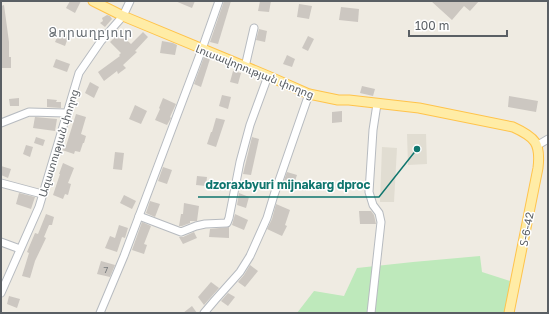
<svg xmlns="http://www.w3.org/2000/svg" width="549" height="314" font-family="'Golos Text','Noto Sans Armenian',sans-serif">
<rect width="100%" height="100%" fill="#efebe2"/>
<g fill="#e1ddd2">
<polygon points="407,134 426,134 427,164 408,165"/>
<polygon points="382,147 397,148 394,202 380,202"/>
</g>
<polygon fill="#bee9bb" points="480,256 482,272 510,281 505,313 297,313 314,291 344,296 357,268 413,262"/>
<g fill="#ccc7c1">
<polygon points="70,1 81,1 75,13 66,8"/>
<polygon points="175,1 195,1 192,8"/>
<polygon points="224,1 231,1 218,44 210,42"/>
<polygon points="260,1 271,1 269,12 258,11"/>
<polygon points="431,1 479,1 470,11 464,6 452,20"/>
<polygon points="299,4 312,6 309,19 297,17"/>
<polygon points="4,5 9,42 9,57 11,57 11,68 1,68 1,6"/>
<polygon points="341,7 359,9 358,22 339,20"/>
<polygon points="107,15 110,16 112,19 105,27 100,23 103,21 102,18"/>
<polygon points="259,29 267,31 265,42 256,40"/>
<polygon points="60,31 69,35 65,46 55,42"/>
<polygon points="143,32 148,37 135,51 137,52 123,65 126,68 118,74 117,71 104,81 98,72 120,56 119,55 121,53 110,42 119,33 131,44"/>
<polygon points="308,36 314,39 308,51 302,48"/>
<polygon points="162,41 173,43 177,45 175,55 160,53"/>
<polygon points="287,55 295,59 292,67 283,64"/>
<polygon points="204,57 210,59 201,87 194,84"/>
<polygon points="56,59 70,64 67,72 53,67"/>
<polygon points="233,71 241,73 238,84 230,82"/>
<polygon points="90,82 99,87 94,98 85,93"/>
<polygon points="362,86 375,89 373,96 360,93"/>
<polygon points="222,95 231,97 228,109 219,106"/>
<polygon points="509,96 538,101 536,112 508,107"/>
<polygon points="19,98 19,106 10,106 9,99"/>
<polygon points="163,98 176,104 170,117 171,118 167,125 155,120 160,109 159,108"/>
<polygon points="47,99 57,100 56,102 61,102 61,108 47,107"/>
<polygon points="135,105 147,111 141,124 129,119"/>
<polygon points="342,111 342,122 332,123 332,112"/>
<polygon points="76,114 86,117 81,134 86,136 84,143 83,143 80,152 75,151 74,154 62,150 63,145 66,146"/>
<polygon points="35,117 57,119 55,131 33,128"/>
<polygon points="216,118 225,120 216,147 207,144 211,132 212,132"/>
<polygon points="36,137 45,140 43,146 34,143"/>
<polygon points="252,137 259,139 251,175 243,174"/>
<polygon points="26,145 33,147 30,157 23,154"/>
<polygon points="115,152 124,153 122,170 113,169"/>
<polygon points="63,163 74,168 68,183 71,184 68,195 65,194 63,199 53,195 60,174 59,174"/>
<polygon points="1,166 11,169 8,178 1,175"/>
<polygon points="163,167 172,170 167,184 158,181"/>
<polygon points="287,172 297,175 293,187 283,183"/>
<polygon points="197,176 207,177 206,186 196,185"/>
<polygon points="19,193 35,197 31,209 16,204"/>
<polygon points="239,193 249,197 246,208 237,205"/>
<polygon points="124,195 136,201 132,209 120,203"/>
<polygon points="150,201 160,204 155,217 146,213"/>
<polygon points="184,203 199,206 197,221 190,221 190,223 182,226 179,226 181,214 183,214"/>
<polygon points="276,204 290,210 285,225 287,226 282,236 267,229 272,219"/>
<polygon points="359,211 371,211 374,215 376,224 360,224"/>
<polygon points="46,214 54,217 52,225 49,225 44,237 46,238 35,261 30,278 22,276 29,253 27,252 35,233 38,234"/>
<polygon points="235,214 248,220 244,230 232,225"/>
<polygon points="142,222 151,226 144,244 147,245 144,254 132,250"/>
<polygon points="119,225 128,228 125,238 122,237 117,252 105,248 110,236 115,238"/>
<polygon points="229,227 229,238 209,237 210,229"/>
<polygon points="194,232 197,238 183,244 179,237 183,237"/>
<polygon points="101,261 115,265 110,277 97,274"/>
<polygon points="250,265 258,271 245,287 238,282 244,275"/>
<polygon points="211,282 219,288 204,305 198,297"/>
<polygon points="228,293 235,297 228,306 221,301"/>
<polygon points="9,296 20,299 17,308 7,304"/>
<polygon points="192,306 197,313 183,313"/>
</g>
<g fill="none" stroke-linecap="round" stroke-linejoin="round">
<defs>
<g id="minor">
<polyline points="245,67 254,28"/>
<polyline points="1,123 29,112 66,113"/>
<polyline points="538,145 548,139"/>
<polyline points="1,183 42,194"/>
<polyline points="139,216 181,232 196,226 205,224 227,223 229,218 240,162 250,125 268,76"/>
<polyline points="1,242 20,249"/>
<polyline points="1,293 39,207 79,73 101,41 123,16 130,1"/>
<polyline points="100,313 124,256 202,49 219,1"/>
<polyline points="204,313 215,300 240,272 250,256 267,218 274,195 309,94"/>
<polyline points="371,313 381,222 379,213 373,205 369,192 373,130 377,104"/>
</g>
<path id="major" d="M93,1L123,16L268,76L309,94L338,100H349L419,108L513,127C535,137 541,143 538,168L509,313"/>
</defs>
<use href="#minor" stroke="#b7bbc0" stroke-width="9"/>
<use href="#major" stroke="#ffc34a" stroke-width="11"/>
<use href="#minor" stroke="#fff" stroke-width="7"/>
<use href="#major" stroke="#ffeca6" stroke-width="9"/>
</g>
<g text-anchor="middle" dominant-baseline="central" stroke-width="3" stroke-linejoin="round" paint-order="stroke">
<g font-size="9" fill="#76797b">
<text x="106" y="269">7</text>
</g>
<g font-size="11" fill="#5a5f64" stroke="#fff">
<text transform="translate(255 71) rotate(22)">Լուսավորության փողոց</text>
<text transform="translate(58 143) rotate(-73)">Ազատության փողոց</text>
<text transform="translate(526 229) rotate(-79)">Տ-6-42</text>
</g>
<g font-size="13" letter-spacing="1" fill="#6b7176" stroke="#fff">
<text x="91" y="32">Ձորաղբյուր</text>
</g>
</g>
<path fill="none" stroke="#0f766e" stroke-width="1.5" d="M417 149L379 197H198"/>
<circle fill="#0f766e" stroke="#fff" stroke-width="1.5" cx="417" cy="149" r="4"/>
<g font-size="12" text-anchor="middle" font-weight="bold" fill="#0f766e" stroke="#fff" stroke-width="3" stroke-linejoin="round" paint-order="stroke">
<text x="288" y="189">dzoraxbyuri mijnakarg dproc</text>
</g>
<rect width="549" height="314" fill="none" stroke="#5a5f64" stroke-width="4"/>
<path d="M409 30v6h98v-6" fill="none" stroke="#5a5f64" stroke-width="2"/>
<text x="415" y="30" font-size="12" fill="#5a5f64" stroke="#ffffff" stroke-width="3" paint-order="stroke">100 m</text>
</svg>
